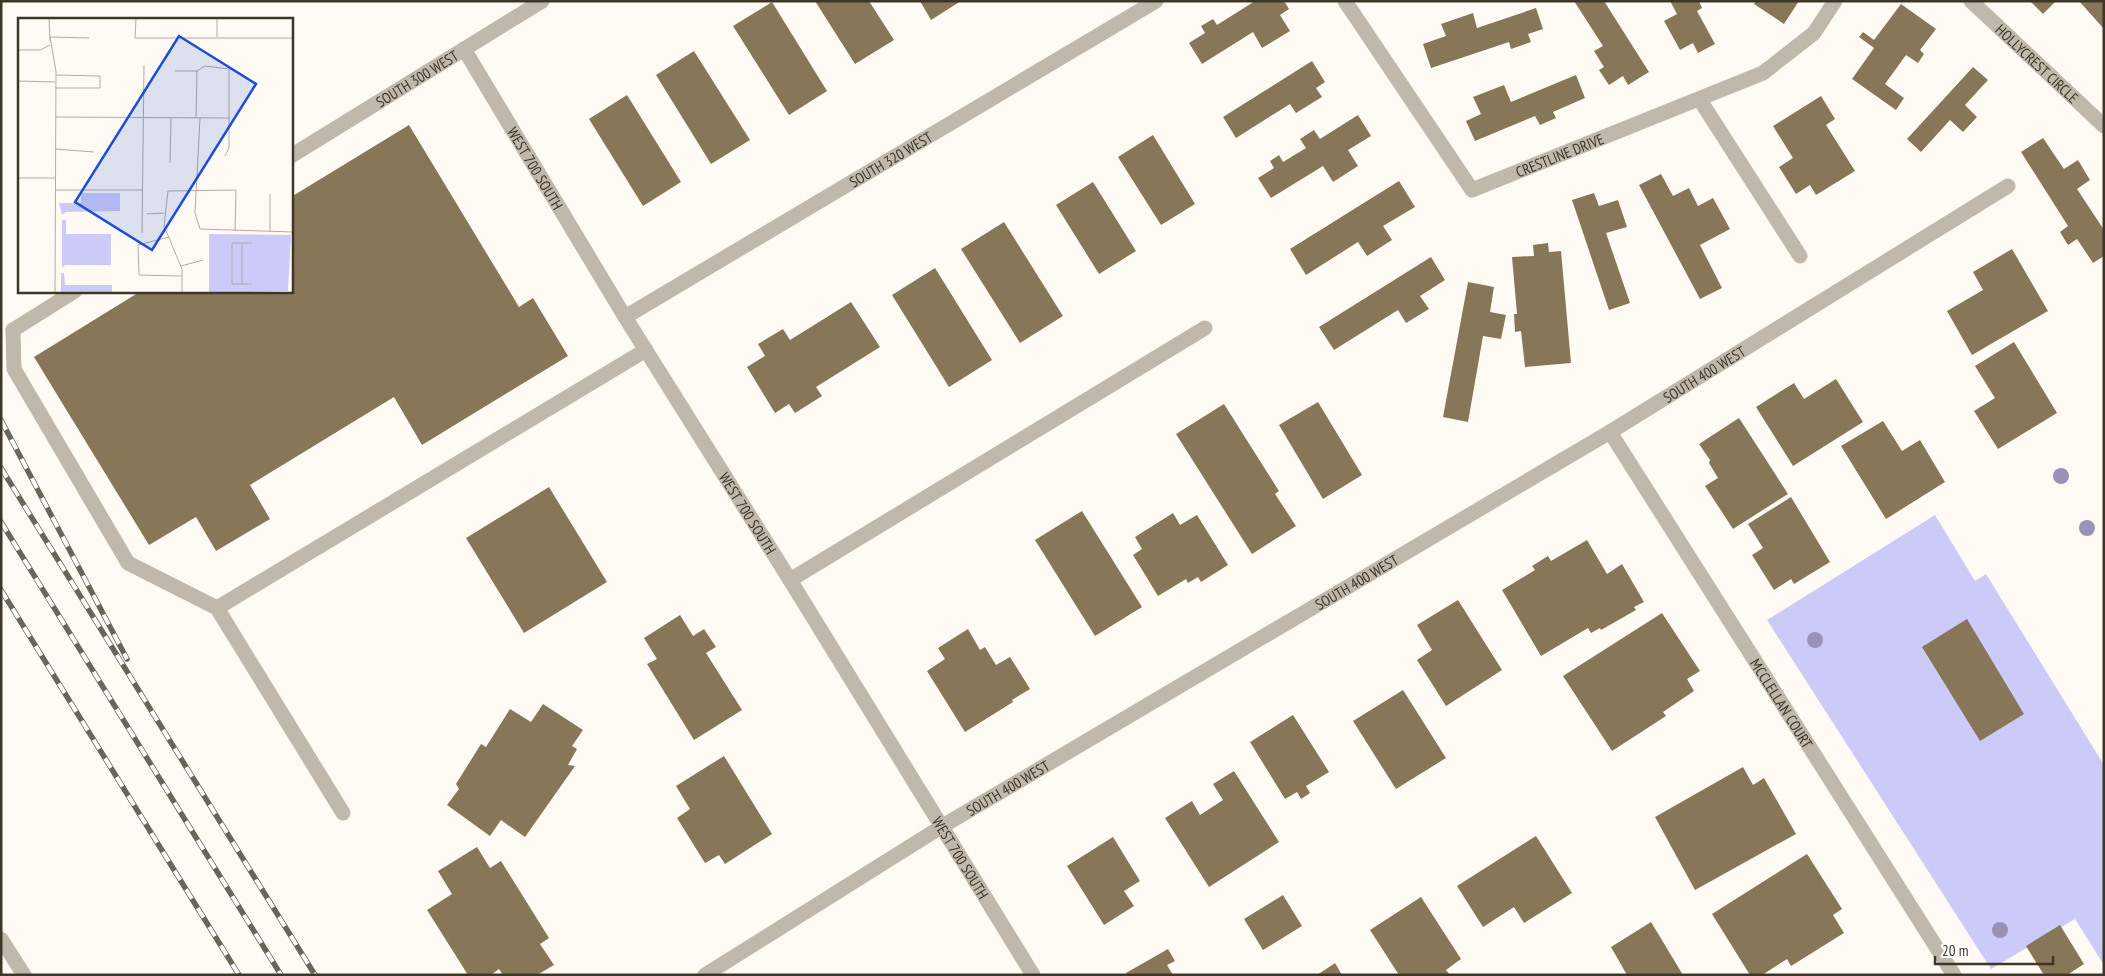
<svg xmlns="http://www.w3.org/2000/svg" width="2105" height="976" font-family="'PT Sans Narrow',sans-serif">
<rect width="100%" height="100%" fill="#fffbf4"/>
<polygon fill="#cccaf8" points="1935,515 1975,581 1986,574 2104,765 2104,965 2075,919 1991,969 1767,620"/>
<g fill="#887658">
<polygon points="815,1 869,1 894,40 855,64"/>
<polygon points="920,1 961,1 931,20"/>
<polygon points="1255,1 1284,1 1289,9 1280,15 1290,31 1262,48 1253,32 1202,64 1189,43 1205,33 1201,26 1213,19 1217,25"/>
<polygon points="1574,1 1604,1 1649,72 1628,85 1623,76 1609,85 1599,70 1604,67 1594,51 1603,46"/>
<polygon points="1670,1 1699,1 1702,8 1697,11 1715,44 1698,53 1693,43 1680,50 1664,21 1677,14"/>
<polygon points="1756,1 1799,1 1784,24 1754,4"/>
<polygon points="2030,1 2056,1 2043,14"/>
<polygon points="2079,1 2104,1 2104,29"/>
<polygon points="772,2 827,91 789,115 733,26"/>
<polygon points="1901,4 1936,29 1920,50 1924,54 1918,63 1906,55 1885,84 1904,98 1896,110 1852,79 1874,48 1859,37 1863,32 1874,40"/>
<polygon points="1536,8 1543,29 1528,34 1531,42 1511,49 1509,42 1431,68 1423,44 1446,36 1441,24 1473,13 1477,28"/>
<polygon points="694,51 750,140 711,164 656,75"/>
<polygon points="1312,61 1325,82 1316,88 1322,97 1296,113 1290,104 1236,138 1223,117"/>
<polygon points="1973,67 1988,80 1965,105 1977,117 1963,132 1950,120 1921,152 1907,139"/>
<polygon points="1576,75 1585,98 1553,112 1556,118 1540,125 1535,116 1475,141 1466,121 1481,114 1473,97 1504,85 1511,102"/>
<polygon points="627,95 681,182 643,206 589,119"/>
<polygon points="1821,96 1835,119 1826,125 1855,171 1816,195 1810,185 1796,194 1779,167 1793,158 1773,126"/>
<polygon points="1358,115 1371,136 1348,150 1358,166 1333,182 1323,166 1271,198 1258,178 1274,168 1270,161 1279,155 1283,162 1306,148 1300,139 1314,130 1320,139"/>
<polygon points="409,125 519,307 533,298 568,356 422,445 394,397 250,485 270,519 216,551 196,517 149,545 34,357 141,291 291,291 291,197"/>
<polygon points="1153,135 1195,204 1161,225 1118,157"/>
<polygon points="2043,138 2064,169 2078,160 2090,180 2077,189 2104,230 2104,256 2093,263 2077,239 2068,245 2060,232 2068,226 2021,152"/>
<polygon points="1661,174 1673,196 1689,188 1698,206 1713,198 1730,229 1700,245 1722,288 1700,299 1639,185"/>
<polygon points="1399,181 1415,207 1383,226 1392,240 1367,256 1358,242 1306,275 1290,249"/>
<polygon points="1093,182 1136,251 1099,274 1056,205"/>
<polygon points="1594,193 1599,206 1618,200 1627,227 1606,233 1630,303 1609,310 1572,200"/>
<polygon points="1004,222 1063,316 1020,343 961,249"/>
<polygon points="1548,243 1549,252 1561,251 1571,363 1525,367 1521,331 1515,332 1514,314 1517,314 1512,257 1534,256 1533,245"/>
<polygon points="2012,249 2048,311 1972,355 1947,311 1983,290 1973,272"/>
<polygon points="1431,257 1445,280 1420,296 1429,309 1406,323 1398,310 1334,350 1319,327"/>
<polygon points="935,268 992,360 949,387 892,295"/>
<polygon points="1468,282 1494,287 1490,312 1506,315 1501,339 1483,336 1468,422 1443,417"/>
<polygon points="851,302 880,347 816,387 822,396 795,413 789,404 775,413 747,367 765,356 758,344 783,329 790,340"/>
<polygon points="2014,342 2057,413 1998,449 1974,411 1995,398 1975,366"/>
<polygon points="1836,379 1863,422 1793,466 1756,407 1794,383 1804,399"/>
<polygon points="1318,402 1362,475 1323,499 1279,425"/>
<polygon points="1224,404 1279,491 1275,494 1296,526 1252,554 1176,434"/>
<polygon points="1739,418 1788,494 1733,529 1705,486 1718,478 1709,463 1710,460 1699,444"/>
<polygon points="1883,421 1902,451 1920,440 1945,482 1886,519 1841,446"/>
<polygon points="549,487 607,582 524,633 466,538"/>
<polygon points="1791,497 1830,562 1794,584 1791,579 1774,590 1752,555 1763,548 1748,524"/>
<polygon points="1082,511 1142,607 1095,636 1035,540"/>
<polygon points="1173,513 1180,525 1197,515 1228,565 1201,582 1198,577 1188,583 1186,579 1158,596 1133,555 1142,549 1135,537"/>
<polygon points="1587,540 1607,574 1622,564 1644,602 1634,607 1636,610 1601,630 1600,628 1591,633 1588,628 1541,656 1502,590 1535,570 1532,566 1548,556 1551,561"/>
<polygon points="1458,600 1502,670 1446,706 1417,660 1432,650 1417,625"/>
<polygon points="1662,613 1700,671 1687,679 1694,691 1663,712 1666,716 1612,751 1563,676"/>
<polygon points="680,615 693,636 704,629 716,647 706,653 742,710 694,740 647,664 657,659 644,638"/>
<polygon points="1967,619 2024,714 1980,741 1922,647"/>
<polygon points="968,629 980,650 985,647 996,665 1010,657 1030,689 1012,700 1013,702 965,732 927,671 945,659 938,648"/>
<polygon points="1403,690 1446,758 1396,789 1353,721"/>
<polygon points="543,704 583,730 572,746 577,749 568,765 575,766 525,837 501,820 490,836 447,805 459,789 456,784 481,744 486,747 510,709 531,722"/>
<polygon points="1293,715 1329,772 1306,786 1310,793 1301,799 1297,792 1285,799 1250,742"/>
<polygon points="724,756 772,834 725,864 719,855 705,863 677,818 690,809 676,786"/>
<polygon points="1743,767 1753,785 1764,778 1796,834 1695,890 1655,817"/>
<polygon points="1234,771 1279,842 1209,887 1165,818 1192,801 1200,815 1223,800 1213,784"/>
<polygon points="1536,836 1572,893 1524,923 1514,907 1483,927 1457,886"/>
<polygon points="1113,837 1140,881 1124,891 1134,906 1104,925 1067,866"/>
<polygon points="477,847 490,868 501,861 549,938 540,944 554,965 537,975 503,975 499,969 491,975 468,975 427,910 452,894 438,871"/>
<polygon points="1807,854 1842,909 1833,915 1844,933 1791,966 1787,959 1762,975 1750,975 1712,914"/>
<polygon points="1283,895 1302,926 1263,950 1244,919"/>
<polygon points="1421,897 1461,959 1446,970 1450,975 1399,975 1370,930"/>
<polygon points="1651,922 1683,975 1627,975 1611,947"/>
<polygon points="2060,925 2084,964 2067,975 2044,975 2026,946"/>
<polygon points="1168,949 1175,961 1167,965 1173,975 1127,975 1126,973"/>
<polygon points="1335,963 1342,975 1317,975"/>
</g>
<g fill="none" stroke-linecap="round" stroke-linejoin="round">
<g stroke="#c0b8aa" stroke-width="15">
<polyline points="13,330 14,369 128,563 217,608"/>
<polyline points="790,580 1205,328"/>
<polyline points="343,813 217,608 646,350"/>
</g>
<g stroke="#c0b8aa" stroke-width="15">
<path id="s1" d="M1345,1L1472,190L1763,73L1814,33L1835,1"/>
<path id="s2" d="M1971,1L2104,126"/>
<path id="s3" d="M464,49L625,317L790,580L1033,975"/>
<polyline points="1700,100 1800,256"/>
<path id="s4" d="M291,156L542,1"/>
<path id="s5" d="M625,317L1156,1"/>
<polyline points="13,330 75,291"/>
<path id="s6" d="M1610,432L1954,975"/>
<polyline points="1,939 24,975"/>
<path id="s7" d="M705,975L941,827L1610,432L2008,186"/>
</g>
<defs>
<g id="rail">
<polyline points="1,420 127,659"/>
<polyline points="1,468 315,975"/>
<polyline points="1,522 281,975"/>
<polyline points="1,590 239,975"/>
</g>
</defs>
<use href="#rail" stroke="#6b6459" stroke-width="5.5"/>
<use href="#rail" stroke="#fff" stroke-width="4" stroke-dasharray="11" stroke-linecap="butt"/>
</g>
<g fill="#9a91b9">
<circle cx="2061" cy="476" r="8"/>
<circle cx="2087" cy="528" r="8"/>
<circle cx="1815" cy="640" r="8"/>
<circle cx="2000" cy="930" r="8"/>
</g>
<g text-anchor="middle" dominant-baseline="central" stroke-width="5" stroke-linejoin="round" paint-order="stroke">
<g font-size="15" fill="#3e3629" stroke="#fff">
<text stroke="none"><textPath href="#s2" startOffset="91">HOLLYCREST CIRCLE</textPath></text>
<text stroke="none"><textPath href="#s4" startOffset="148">SOUTH 300 WEST</textPath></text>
<text stroke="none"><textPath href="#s1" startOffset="322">CRESTLINE DRIVE</textPath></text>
<text stroke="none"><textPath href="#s5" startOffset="309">SOUTH 320 WEST</textPath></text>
<text stroke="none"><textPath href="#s3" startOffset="139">WEST 700 SOUTH</textPath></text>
<text stroke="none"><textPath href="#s7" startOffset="1166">SOUTH 400 WEST</textPath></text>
<text stroke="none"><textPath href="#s3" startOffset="544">WEST 700 SOUTH</textPath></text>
<text stroke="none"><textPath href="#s7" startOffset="761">SOUTH 400 WEST</textPath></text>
<text stroke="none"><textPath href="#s6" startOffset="321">MCCLELLAN COURT</textPath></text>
<text stroke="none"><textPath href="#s7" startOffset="356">SOUTH 400 WEST</textPath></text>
<text stroke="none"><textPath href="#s3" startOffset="949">WEST 700 SOUTH</textPath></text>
</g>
</g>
<g transform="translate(18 18)">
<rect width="275" height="275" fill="#fffbf4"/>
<path d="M63,175H102V193L48,194L44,197L41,185H63ZM44,202H48V216H93V247H47L44,250ZM191,216L273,217L270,273L191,275ZM43,255H46L47,267H94V275H43Z" fill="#cccaf8"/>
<path fill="none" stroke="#b2aca3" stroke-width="1" d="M31,0L32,23M118,0L117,20H275M199,0V19M32,19L71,20M32,19L38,53L37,275M0,32H22L32,27M157,53H179L178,100M179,53L187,48L211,51V130L207,138M0,63L37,64M37,70H82V58L38,57M37,99L211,100M182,100L177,195L182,211L275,214M37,131L76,134M152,145L153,100M0,160H37M37,172H124M252,176V214M129,196L146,195M124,215L126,47M151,219L120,227L121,257L163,258M224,225V266M163,248L185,242M234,266H214V225H234M164,275V251L146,208L150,173L218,172L217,213"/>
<path fill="#1d4ed8" fill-opacity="0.15" stroke="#1d4ed8" stroke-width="2.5" d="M161,18L238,66L134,232L57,184Z"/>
<rect width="275" height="275" fill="none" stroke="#3e3629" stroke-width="2.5"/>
</g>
<rect width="2105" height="976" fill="none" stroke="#3e3629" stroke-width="5"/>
<path d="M1935 956v8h118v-8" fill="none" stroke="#3e3629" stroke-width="2.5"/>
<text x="1942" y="956" font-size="15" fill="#3e3629" stroke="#ffffff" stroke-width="4" paint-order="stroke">20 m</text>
</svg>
